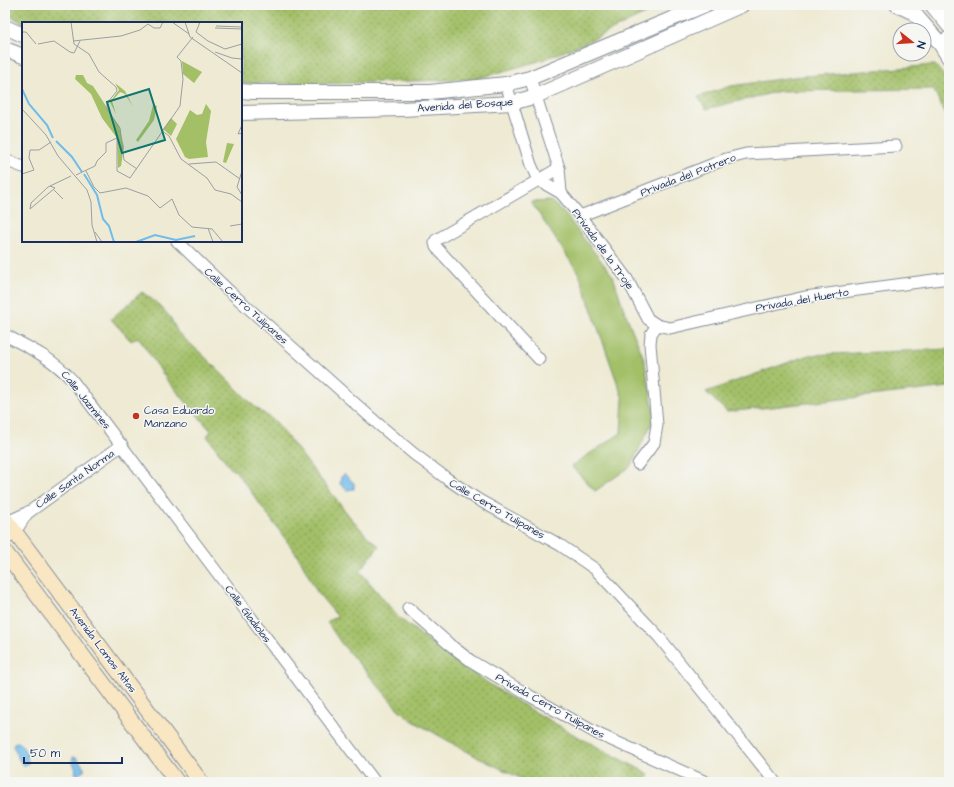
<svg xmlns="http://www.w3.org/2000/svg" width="954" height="787" font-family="'Architects Daughter',sans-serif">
<defs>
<pattern id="grass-dots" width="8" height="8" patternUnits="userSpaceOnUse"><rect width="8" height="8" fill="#a3c067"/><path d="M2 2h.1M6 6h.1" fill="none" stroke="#849c58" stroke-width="1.8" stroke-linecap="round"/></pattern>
</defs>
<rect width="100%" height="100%" fill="#f6f6f2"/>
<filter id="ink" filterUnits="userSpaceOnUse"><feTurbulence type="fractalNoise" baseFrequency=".025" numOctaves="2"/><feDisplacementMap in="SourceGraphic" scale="8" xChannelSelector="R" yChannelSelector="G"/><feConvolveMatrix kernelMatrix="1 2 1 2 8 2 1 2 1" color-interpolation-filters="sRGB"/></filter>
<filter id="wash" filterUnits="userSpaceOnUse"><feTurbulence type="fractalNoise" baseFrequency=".012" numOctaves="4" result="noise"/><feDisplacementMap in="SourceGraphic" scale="16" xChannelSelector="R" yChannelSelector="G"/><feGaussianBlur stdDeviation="0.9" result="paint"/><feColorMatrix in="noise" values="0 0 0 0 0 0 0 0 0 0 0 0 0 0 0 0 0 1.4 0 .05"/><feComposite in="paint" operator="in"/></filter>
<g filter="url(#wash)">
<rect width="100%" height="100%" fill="#eeead3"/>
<g fill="url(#grass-dots)" stroke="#5f7862">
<polygon points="5,5 671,5 647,13 583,44 542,60 476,79 317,84 241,83 241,23 23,23 5,13"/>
<polygon points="935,65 949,82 949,120 933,89 780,91 706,109 698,97 731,86 794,77"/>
<polygon points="142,292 157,303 170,317 178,333 204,356 255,407 276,422 350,517 367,536 379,546 360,571 399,618 454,660 506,695 573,734 649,774 646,782 528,782 477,757 413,721 398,709 341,643 327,622 337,616 317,592 300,559 235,470 232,470 207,436 211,431 167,380 138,337 131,341 111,319"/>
<polygon points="949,349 949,387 727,412 706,392 809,355"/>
</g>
<polygon fill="#a3c067" stroke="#5f7862" points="551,201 564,213 613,276 623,307 644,359 655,417 630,467 595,491 571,466 621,433 623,399 579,274 531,202"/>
<g fill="#70bcea" stroke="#4676a4">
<polygon points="344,474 354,483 354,489 347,490 340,484 341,477"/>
<path d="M16,742L20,743L27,754L30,753V755L27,756L28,764L25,766C18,763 17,752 13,746L14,743Z"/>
<path d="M73,757L77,758C79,763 86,766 84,771L77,775L75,773L76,770L72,760Z"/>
</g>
</g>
<g filter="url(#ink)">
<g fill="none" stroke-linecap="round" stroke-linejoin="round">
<defs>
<g id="minor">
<polyline points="939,42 949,37"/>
<polyline points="530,78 559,168 561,193"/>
<polyline points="506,84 531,165 538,180 561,193 580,216 627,279 648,319 657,325 670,328 805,297 949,278"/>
<polyline points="5,160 23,167"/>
<polyline points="580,216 726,159 746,154 896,146"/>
<polyline points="177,241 227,289 377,423 414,454 446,478 477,499 560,545 595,569 659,637 775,782"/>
<path d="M5,335C30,348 52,358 72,380L375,782"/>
<polyline points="539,359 436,247 435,243 436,240 559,168"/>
<polyline points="638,464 654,443 657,425 650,344 651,334 657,325"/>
<polyline points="5,523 29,512 122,445"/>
<polyline points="5,540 15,532 28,512"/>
<polyline points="408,608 449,644 471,661 530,696 598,734 706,782"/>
</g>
<g id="tertiary">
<polyline points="897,5 914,13 939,42 949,58"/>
<polyline points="932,5 949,26"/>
<polyline points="5,27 23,35"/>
<polyline points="5,49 23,56"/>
<polyline points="241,91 253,92 430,92 506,84 530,78 705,5"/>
<polyline points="241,113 403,109 512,103 536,96 742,5"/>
</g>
<g id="secondary">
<polyline points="5,519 201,782"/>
<polyline points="5,552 177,782"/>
</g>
</defs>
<use href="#minor" stroke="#848c98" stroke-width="13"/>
<use href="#tertiary" stroke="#848c98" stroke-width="16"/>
<use href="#secondary" stroke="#848c98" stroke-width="17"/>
<use href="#minor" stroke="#fff" stroke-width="11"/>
<use href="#tertiary" stroke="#fff" stroke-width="14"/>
<use href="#secondary" stroke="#f9e7c3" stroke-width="15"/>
</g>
</g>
<circle fill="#c8321e" stroke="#f6f6f2" stroke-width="1.5" cx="136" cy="416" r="4"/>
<g text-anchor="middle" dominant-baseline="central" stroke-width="3" stroke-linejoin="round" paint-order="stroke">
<g font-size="11" fill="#1b2f5e" stroke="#f6f6f2">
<text transform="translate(465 105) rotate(-4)">Avenida del Bosque</text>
<text transform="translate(688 175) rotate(-21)">Privada del Potrero</text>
<text transform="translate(603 249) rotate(54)">Privada de la Troje</text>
<text transform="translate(802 300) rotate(-10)">Privada del Huerto</text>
<text transform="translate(246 306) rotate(42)">Calle Cerro Tulipanes</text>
<text transform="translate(86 400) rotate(51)">Calle Jazmines</text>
<text transform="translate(75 479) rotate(-35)">Calle Santa Norma</text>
<text transform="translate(497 509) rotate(30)">Calle Cerro Tulipanes</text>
<text transform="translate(248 614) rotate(53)">Calle Gladiolas</text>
<text transform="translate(103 650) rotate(53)">Avenida Lomas Altas</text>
<text transform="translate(550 706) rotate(29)">Privada Cerro Tulipanes</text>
</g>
<g font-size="11" fill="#1b2f5e" stroke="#f6f6f2" text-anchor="start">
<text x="144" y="410">Casa Eduardo<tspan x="144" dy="13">Manzano</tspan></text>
</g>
</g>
<g transform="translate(22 22)">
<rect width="220" height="220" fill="#eeead3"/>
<path d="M54,53H61L65,61L71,64L97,104L102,125L99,144L96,146L95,116L80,96L69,72L53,57ZM93,61L103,69L111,85L103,72L98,70L90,79L94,92L88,80L97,68ZM184,82L189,89L184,120L186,135L167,137L163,135L154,117L168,88L175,93L180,92ZM131,83L135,84L132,98L116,120L114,118L127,99ZM205,121L212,122L204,141L201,140Z" fill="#a3c067"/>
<path d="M160,39L180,50L172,61L161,52ZM149,96L155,102L149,114L141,107Z" fill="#a3c067"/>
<path fill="none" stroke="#70bcea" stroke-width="2" d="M0,67L7,82L25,103L31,116M34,119L50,135L60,150M62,152L75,173L81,197L87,204L92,220M114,220L133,213L154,218L173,214"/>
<path fill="none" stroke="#9a9fa4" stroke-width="1" d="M49,0L52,22L67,32L77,50L94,65L95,69L85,81V88L98,106L102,138L115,147M150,0L167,12M163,0L168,15L220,51M178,0L174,10L186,19L203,27L220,22M194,4L220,5M193,6L220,7M0,10H4L14,22M51,19L99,14L118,8L126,2L132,6H138L141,0M16,22L32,19L48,30L52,31L58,19M193,30L210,36L220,37M0,87L24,113L36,134L65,168L69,180L70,203L75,220M220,103L216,112L220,111M139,108L147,114L159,137L185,156L193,168L209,172L220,180V202M8,128L7,136L12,148M8,128H17L29,120M167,142L194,140L218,157M64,149L72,165L78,171L104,166L126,174L138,186L150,177L157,193L170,205L190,207L201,220M220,149L215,165L220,173M0,152L12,148M54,153L73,144L75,139L84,130V121L95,116V149L108,156M108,156L158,84L161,57L159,39L155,35L171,15M32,168L41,177M8,187L9,181L26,165L49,154M8,187L33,166L28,164M208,204L220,202M186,206L191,220M73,210L80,220"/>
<path fill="#0f766e" fill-opacity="0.15" stroke="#0f766e" stroke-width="2" d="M127,67L143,118L100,131L85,80Z"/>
<rect width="220" height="220" fill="none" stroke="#1b2f5e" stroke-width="2"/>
</g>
<rect width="954" height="787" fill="none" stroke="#f6f6f2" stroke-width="20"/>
<g transform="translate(912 42) rotate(107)"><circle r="19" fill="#f6f6f2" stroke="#9ea6b7"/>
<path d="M0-3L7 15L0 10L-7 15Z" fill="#c8321e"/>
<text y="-6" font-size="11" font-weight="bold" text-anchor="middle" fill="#1b2f5e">N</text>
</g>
<path d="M24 757v6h98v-6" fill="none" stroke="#1b2f5e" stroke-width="2"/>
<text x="30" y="757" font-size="12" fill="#1b2f5e" stroke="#f6f6f2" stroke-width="3" paint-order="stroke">50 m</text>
</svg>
